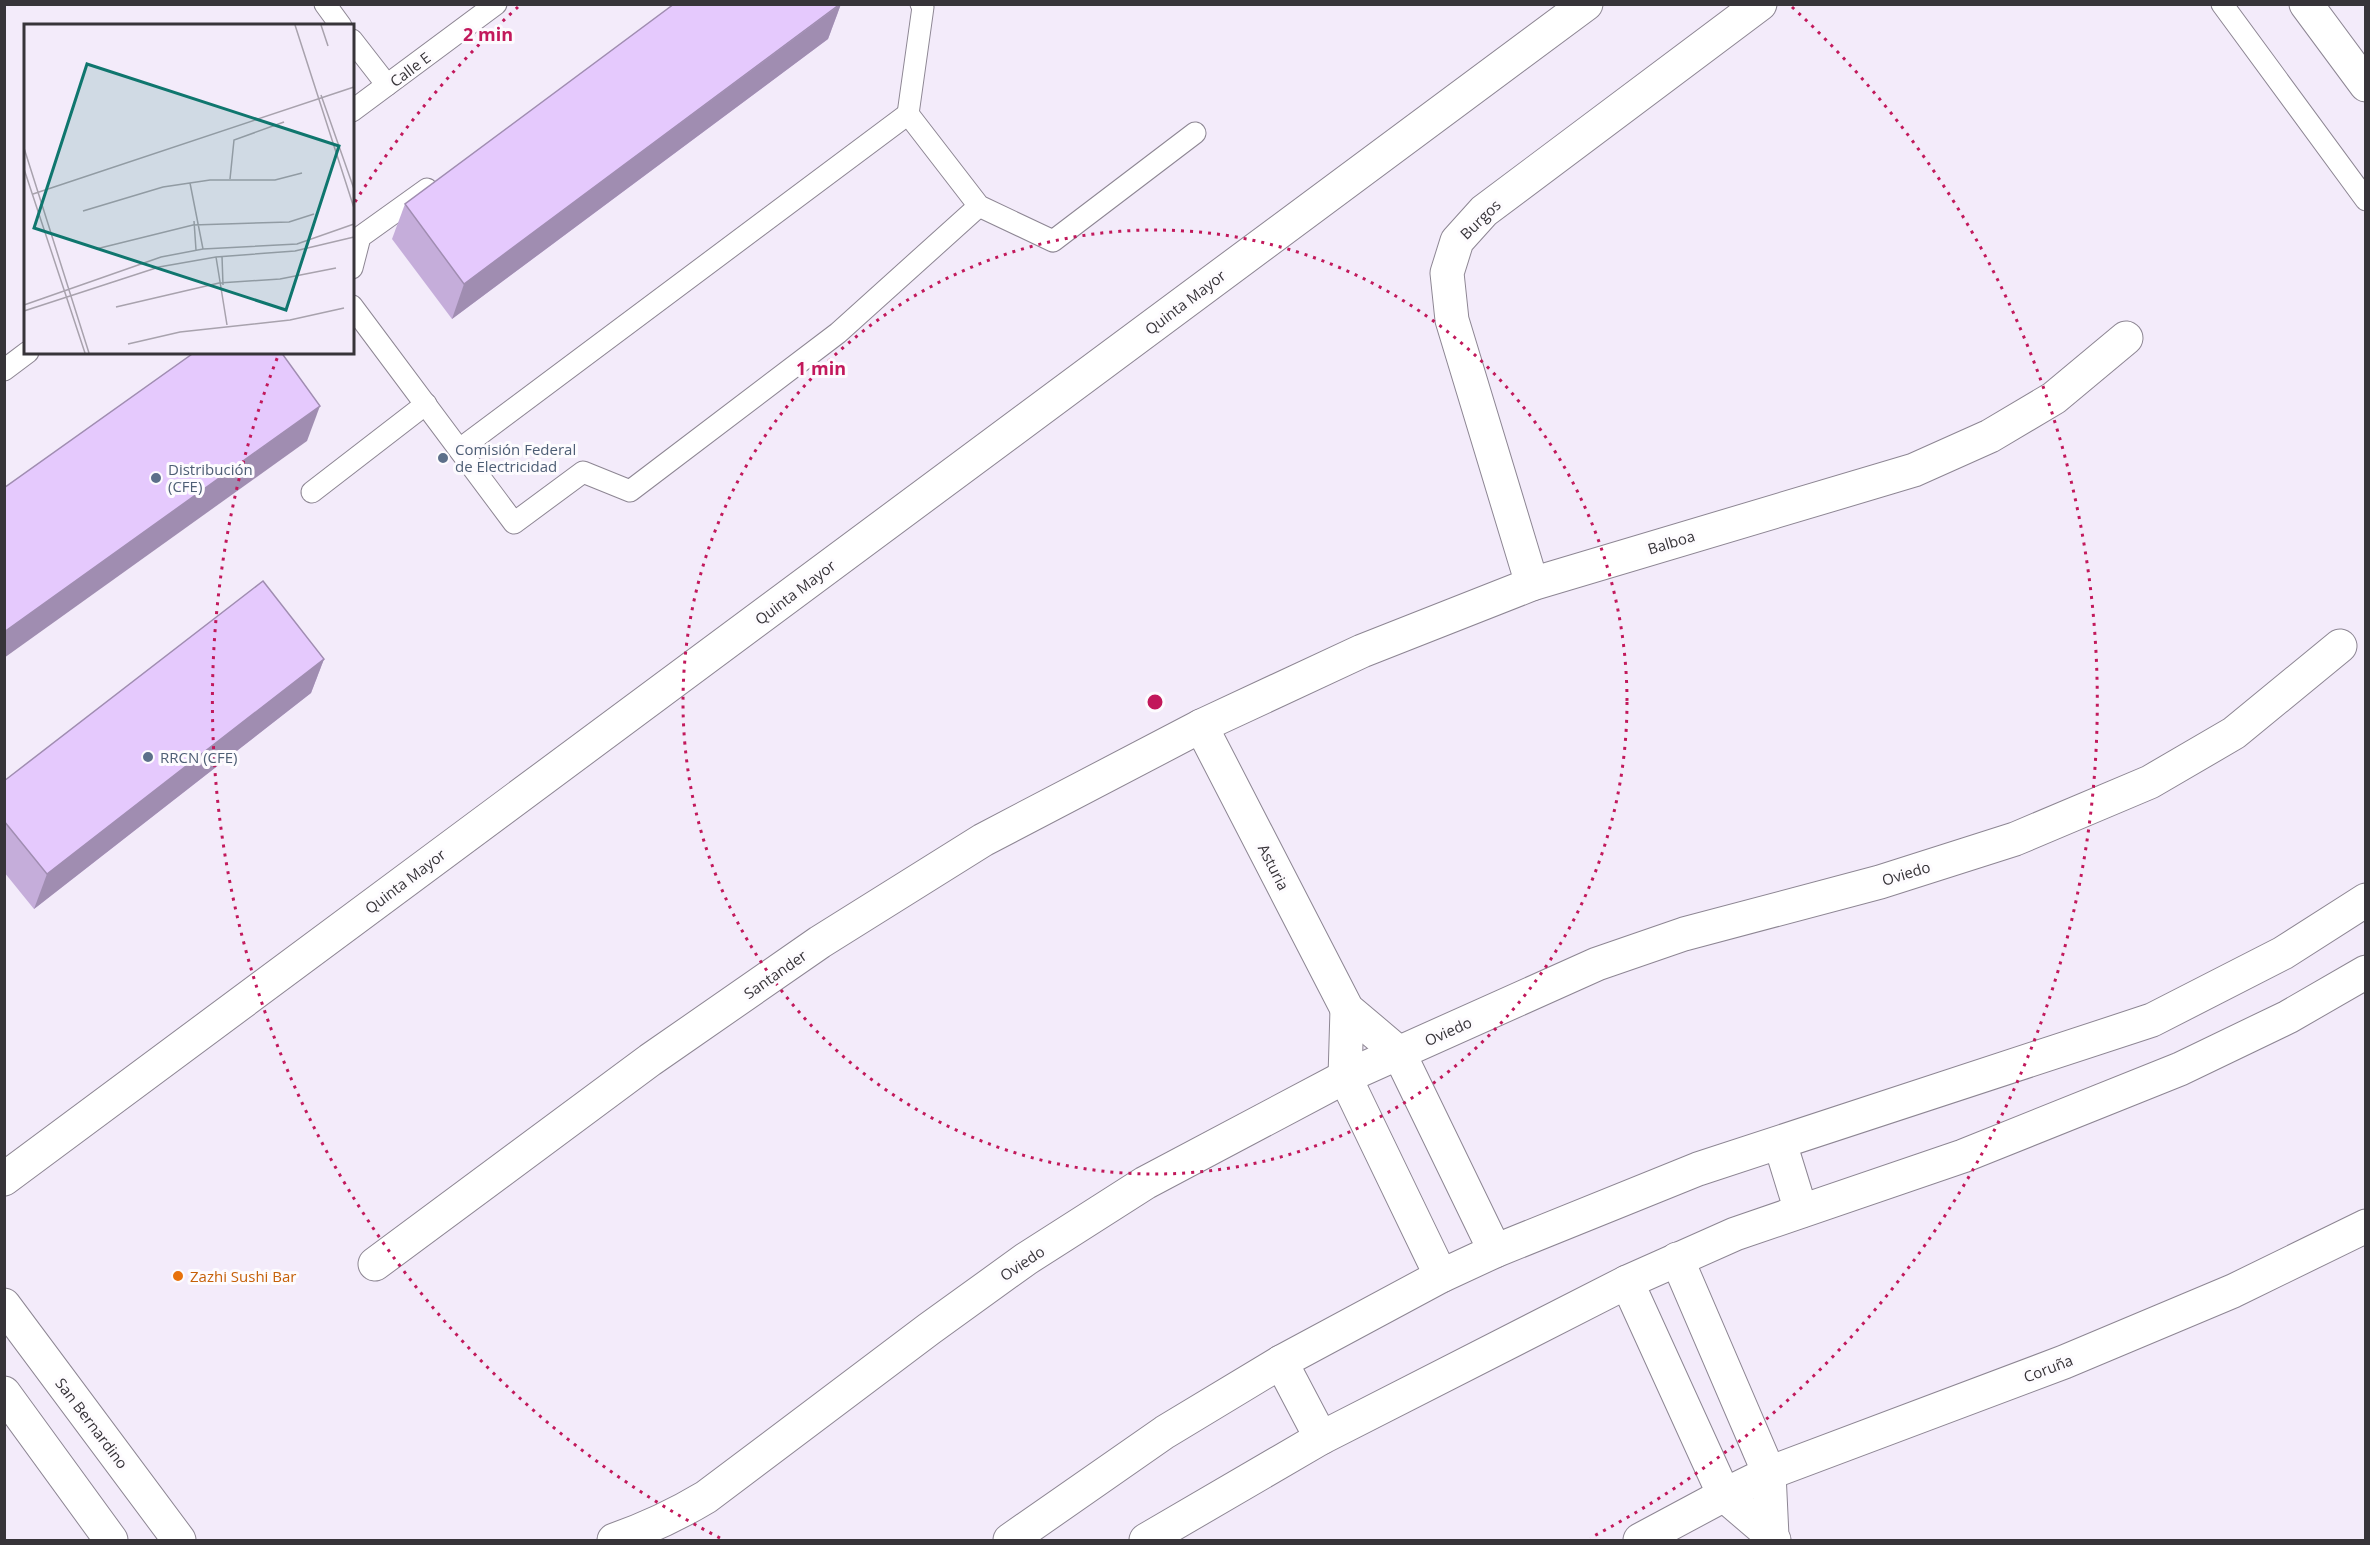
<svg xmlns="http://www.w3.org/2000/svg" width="2370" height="1545" font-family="'Open Sans',sans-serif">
<rect width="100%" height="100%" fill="#f3ebfa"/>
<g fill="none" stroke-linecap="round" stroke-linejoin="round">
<defs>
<g id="lane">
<polyline points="325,4 341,26"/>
<polyline points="2222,4 2366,200"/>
<polyline points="352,40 387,85"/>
<polyline points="352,111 496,4"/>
<polyline points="908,114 923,7 921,4"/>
<polyline points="352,268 360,237 427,189"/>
<polyline points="352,306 514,523 583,472 630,491 838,333 979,206"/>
<polyline points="4,370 28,352"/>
<polyline points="460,449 908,114 979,206 1053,241 1195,133"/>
<polyline points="312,492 426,404"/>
</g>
<g id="street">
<polyline points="2306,4 2366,85"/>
<polyline points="1532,584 1452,320 1447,273 1457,241 1484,211 1760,4"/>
<polyline points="1201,726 1347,1009 1399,1053 1495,1251"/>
<polyline points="1347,1009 1345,1077 1441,1276"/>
<polyline points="4,1179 1586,4"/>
<polyline points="1677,1259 1769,1473 1772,1536 1774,1540"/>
<polyline points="375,1264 650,1060 820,942 983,840 1201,726 1362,651 1532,584 1914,470 1990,436 2054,398 2126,338"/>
<polyline points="1627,1282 1724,1495 1772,1536"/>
<path d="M614,1540C646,1529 676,1515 706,1497L929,1329L1026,1259L1145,1183L1345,1077L1597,964L1684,934L1880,882L2015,839L2150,782L2234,733L2340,646"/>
<polyline points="1640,1540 1724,1495 1769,1473 2064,1362 2233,1291 2366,1226"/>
</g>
<g id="secondary">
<polyline points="1780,1143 1801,1211"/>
<polyline points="4,1305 179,1540"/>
<polyline points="1281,1362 1321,1438"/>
<polyline points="4,1393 111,1540"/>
<polyline points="1010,1540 1165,1432 1281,1362 1441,1276 1495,1251 1698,1169 2152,1020 2283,953 2366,900"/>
<polyline points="1146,1540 1321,1438 1627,1282 1735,1234 1963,1156 2180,1069 2288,1017 2366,972"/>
</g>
</defs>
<use href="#lane" stroke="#8d8693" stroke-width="23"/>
<use href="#street" stroke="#8d8693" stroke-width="35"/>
<use href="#secondary" stroke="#8d8693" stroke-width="35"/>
<use href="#lane" stroke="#fff" stroke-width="21"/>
<use href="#street" stroke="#fff" stroke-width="33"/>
<use href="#secondary" stroke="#fff" stroke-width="33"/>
</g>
<g fill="#c5adda">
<polygon points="841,4 828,39 452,319 392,239 405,204"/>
<polygon points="324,659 311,693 34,909 4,872 4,781"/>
</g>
<g fill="#a08db1">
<polygon points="841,4 828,39 452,319 464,284"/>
<polygon points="320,406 307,441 4,658 4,632"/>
<polygon points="324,659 311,693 34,909 47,874"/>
</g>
<g fill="#e5c9fd" stroke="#a08db1" stroke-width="1.5">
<polygon points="674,4 840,4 464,284 405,204"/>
<polygon points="195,352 281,352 320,406 4,632 4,488"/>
<polygon points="263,581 324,659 47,874 4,821 4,781"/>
</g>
<g fill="none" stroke="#c2185b" stroke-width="3" stroke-dasharray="3 6">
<circle cx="1155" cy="702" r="472"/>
<path d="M720 1538A943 943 0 0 1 278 356M355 202A943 943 0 0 1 518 7M1792 7A943 943 0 0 1 1590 1538"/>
</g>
<g fill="#5c6f8a" stroke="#fdfbfe" stroke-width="2">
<circle cx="443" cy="458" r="6"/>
<circle cx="156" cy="478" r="6"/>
<circle cx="148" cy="757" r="6"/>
</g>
<circle fill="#e8710a" stroke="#fdfbfe" stroke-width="2" cx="178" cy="1276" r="6"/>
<g text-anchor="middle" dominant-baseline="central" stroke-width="6" stroke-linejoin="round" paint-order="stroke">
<g font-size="15" fill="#373439" stroke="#fdfbfe">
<text transform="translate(410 69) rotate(-37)">Calle E</text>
<text transform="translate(1480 219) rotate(-44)">Burgos</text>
<text transform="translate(1185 302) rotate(-37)">Quinta Mayor</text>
<text transform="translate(1671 542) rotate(-17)">Balboa</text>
<text transform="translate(795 592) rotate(-37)">Quinta Mayor</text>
<text transform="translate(1274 867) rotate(63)">Asturia</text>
<text transform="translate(1906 873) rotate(-17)">Oviedo</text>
<text transform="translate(405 881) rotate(-37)">Quinta Mayor</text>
<text transform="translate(775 974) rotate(-35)">Santander</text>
<text transform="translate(1448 1031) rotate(-24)">Oviedo</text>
<text transform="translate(1022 1263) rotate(-34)">Oviedo</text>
<text transform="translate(2048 1368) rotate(-21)">Coruña</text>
<text transform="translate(92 1423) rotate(53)">San Bernardino</text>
</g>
<g font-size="15" fill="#4e5e75" stroke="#fdfbfe" text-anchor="start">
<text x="455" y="449">Comisión Federal<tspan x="455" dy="17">de Electricidad</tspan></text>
<text x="168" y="469">Distribución<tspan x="168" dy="17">(CFE)</tspan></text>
<text x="160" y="757">RRCN (CFE)</text>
</g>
<g font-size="15" fill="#c56008" stroke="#fdfbfe" text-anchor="start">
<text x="190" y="1276">Zazhi Sushi Bar</text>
</g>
</g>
<g transform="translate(24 24)">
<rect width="330" height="330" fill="#f3ebfa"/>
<path fill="none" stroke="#a8a2ad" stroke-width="1.5" d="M271,1L330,184M297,1L304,22M297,71L330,165M0,124L65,329M0,145L61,329M206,155L210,116L260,98M166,159L179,225M9,170L330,63M59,187L139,163L186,156H251L278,149M170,197L172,226M72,225L169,201L265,198L290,190M198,232L199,261M192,233L203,301M0,281L137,233L179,225L273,220L330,200M92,283L195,259L256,255L312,244M0,287L135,243L192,233L271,227L330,213M104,320L156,308L266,296L320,284"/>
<path fill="#0f766e" fill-opacity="0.15" stroke="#0f766e" stroke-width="3" d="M63,40L315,122L262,286L10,204Z"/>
<rect width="330" height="330" fill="none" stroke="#373439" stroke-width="3"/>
</g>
<circle cx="1155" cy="702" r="9" fill="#c2185b" stroke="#fdfbfe" stroke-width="3"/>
<g font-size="18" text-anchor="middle" font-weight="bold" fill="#c2185b" stroke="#fdfbfe" stroke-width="6" stroke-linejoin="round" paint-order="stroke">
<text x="488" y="41">2 min</text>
<text x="821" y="375">1 min</text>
</g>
<rect width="2370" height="1545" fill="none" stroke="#373439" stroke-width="12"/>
</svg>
